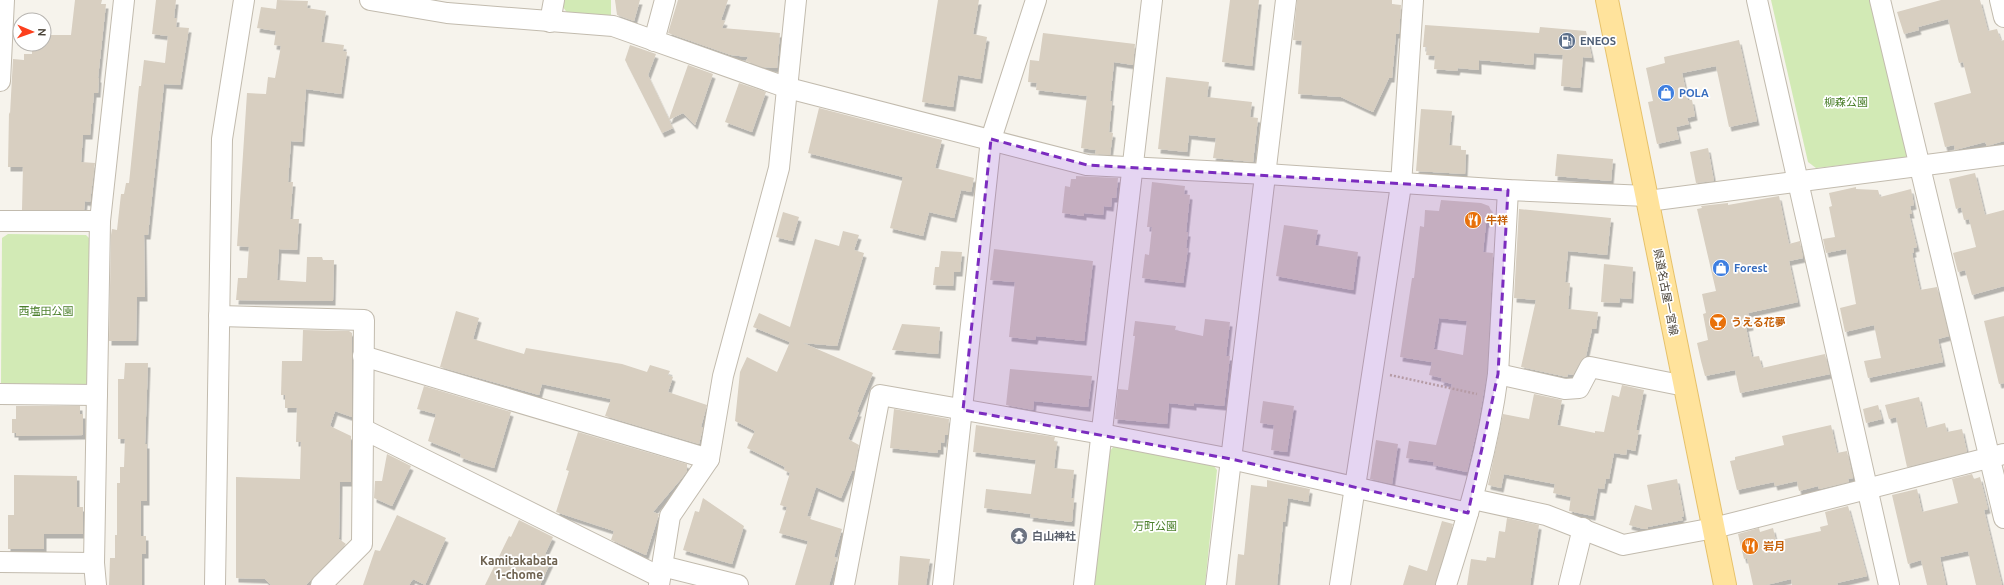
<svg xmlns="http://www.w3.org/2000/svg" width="2004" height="585" font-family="Ubuntu,'Noto Sans JP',sans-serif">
<defs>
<filter id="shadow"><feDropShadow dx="2.5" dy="4.5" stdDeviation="0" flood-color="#0004"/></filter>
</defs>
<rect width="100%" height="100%" fill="#f6f3ec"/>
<g fill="#d2eab5">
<polygon points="564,0 611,0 611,19 568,14 563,7"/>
<polygon points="1771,0 1873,0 1909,151 1905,158 1816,168 1808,162"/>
<polygon points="8,234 86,235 91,240 89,385 82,390 8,388 1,383 2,238"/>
<polygon points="1115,445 1213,465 1217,470 1205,585 1093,585 1109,452"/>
</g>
<g fill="#d8cfc1" fill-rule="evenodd" filter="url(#shadow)">
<polygon points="75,0 102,0 101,4 106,4 98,78 99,78 98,93 94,93 90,135 83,135 81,162 95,163 90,202 85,201 84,210 22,210 23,167 8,167 9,112 10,114 13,59 24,60 24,54 32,54 32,44 44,44 44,35 71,35"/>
<polygon points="156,0 176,0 174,18 177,18 176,27 189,28 180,85 164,84 148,235 144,235 145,297 137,297 136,341 109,341 111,235 112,229 117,230 121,194 124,194 126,183 129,183 139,86 141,86 144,60 165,63 168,36 152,34"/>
<polygon points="277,0 308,1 307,8 326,11 321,42 344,45 343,51 347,52 341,94 306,89 302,142 291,141 288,182 293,182 290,219 299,219 297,250 279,249 277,280 306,282 307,257 322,257 323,260 334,260 333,301 236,300 238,278 247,278 249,247 237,246 247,93 266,94 268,77 275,78 281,46 274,45 276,31 257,28 261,7 276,9"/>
<polygon points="615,0 640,0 634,21 617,15"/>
<polygon points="678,0 728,0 721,20 725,21 722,28 780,33 777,68 762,67 746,61 748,57 731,55 668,33"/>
<polygon points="938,0 979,0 973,34 987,37 980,79 958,75 953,107 922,102"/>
<polygon points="1230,0 1259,0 1252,66 1222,62"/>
<polygon points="1297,0 1392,0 1392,4 1401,5 1399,34 1396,34 1392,78 1389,78 1373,112 1341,97 1298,94 1302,41 1293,40"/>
<polygon points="1941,0 1980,0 1988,31 1997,29 2001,41 2004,40 2004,141 1987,146 1985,142 1955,150 1954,145 1945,147 1934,103 1971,93 1963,62 1959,63 1948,19 1918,27 1919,30 1904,34 1897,12"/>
<polygon points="1425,25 1539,33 1540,27 1586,31 1592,58 1583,57 1580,88 1561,86 1563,55 1534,53 1533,65 1479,60 1479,70 1458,68 1457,71 1434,69 1435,56 1426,55 1427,47 1423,47"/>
<polygon points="1043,33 1135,44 1133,65 1114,62 1110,101 1112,101 1109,132 1113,133 1110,155 1095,154 1096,150 1081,148 1087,96 1036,90 1037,83 1028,82 1030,60 1039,61"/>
<polygon points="1739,40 1757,121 1729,127 1716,66 1682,73 1688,100 1692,100 1695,116 1687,118 1689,124 1676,127 1679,139 1657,144 1648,102 1653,101 1646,68 1665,63 1664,57"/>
<polygon points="630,45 656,54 648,75 669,119 688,65 713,74 695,125 683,113 669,120 673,128 662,133 625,60"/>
<polygon points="1166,77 1209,82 1207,97 1252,102 1250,117 1258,118 1253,162 1213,158 1216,138 1189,135 1187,152 1158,149"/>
<polygon points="739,83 766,92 752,132 725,122"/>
<polygon points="819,108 942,140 935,168 974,178 971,192 961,190 954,218 929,212 923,236 890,228 903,177 808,153"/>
<polygon points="1421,109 1452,111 1449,145 1461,146 1461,150 1466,150 1465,174 1416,171"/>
<polygon points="1708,148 1714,181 1696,183 1690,152"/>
<polygon points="1557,154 1613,159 1611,181 1555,176"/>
<polygon points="1975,173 1985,215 2004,210 2004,286 1972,295 1965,270 1958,272 1953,253 1976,247 1969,219 1964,220 1961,207 1956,209 1949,179"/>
<polygon points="1076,176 1118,178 1116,198 1112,198 1111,207 1104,206 1103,215 1084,213 1084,216 1062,213 1065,186 1070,187 1071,179 1076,179"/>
<polygon points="1152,182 1185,186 1184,194 1190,195 1186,232 1188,232 1186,248 1188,248 1183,283 1142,278 1145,254 1149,255 1152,227 1147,227"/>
<polygon points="1856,187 1856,189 1878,190 1880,197 1911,189 1914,205 1910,206 1912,214 1909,214 1917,247 1913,248 1914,253 1912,253 1920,290 1937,287 1949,336 1938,339 1943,362 1868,378 1864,361 1881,358 1874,325 1845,332 1840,308 1856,304 1846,249 1826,253 1823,239 1835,237 1829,207 1832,206 1829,193"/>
<polygon points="1779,196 1789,244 1800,241 1803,258 1789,261 1798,302 1748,313 1751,326 1746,327 1752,357 1759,356 1762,368 1825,354 1830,374 1740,393 1735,370 1705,376 1701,361 1697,343 1708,340 1703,314 1706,313 1702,294 1716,291 1697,209 1702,208 1701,206 1728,203 1728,205"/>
<path d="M1441,200L1481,203L1489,206L1492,213L1486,224L1483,252L1493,253L1487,373L1478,425L1467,472L1433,465L1434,462L1406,458L1409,441L1436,445L1452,384L1441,381L1442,378L1429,375L1432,362L1400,357L1412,278H1414L1420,226L1424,227L1425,210L1439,211ZM1439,318L1467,321L1463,355L1434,349L1433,354Z"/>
<polygon points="1519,209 1611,218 1607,255 1568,251 1565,282 1570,283 1568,309 1598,312 1596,329 1592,329 1586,356 1580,362 1573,375 1568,374 1567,377 1521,367 1536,300 1514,298"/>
<polygon points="783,212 799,217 792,241 776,237"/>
<polygon points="1284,225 1318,230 1315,245 1358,252 1353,290 1276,276"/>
<polygon points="843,231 859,235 854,250 864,253 837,346 803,343 873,373 857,412 859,412 848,439 859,445 854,471 852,471 841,498 816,487 807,516 811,517 810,519 842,529 834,557 837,558 829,585 795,585 808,541 779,533 787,507 780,505 790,473 784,470 785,467 747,448 755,431 735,421 740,372 747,357 777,372 790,342 753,327 759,313 790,327 815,239 839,246"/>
<polygon points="994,249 1093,261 1084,341 1036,336 1035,340 1009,337 1015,282 990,280"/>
<polygon points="941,251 962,252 960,272 954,272 953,286 933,285 935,267 939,267"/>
<polygon points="1604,264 1633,267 1631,299 1620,298 1619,303 1601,302"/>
<polygon points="456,311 479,318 473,339 524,354 526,348 622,364 647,372 650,365 670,371 668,375 673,377 668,392 707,405 701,427 703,428 699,444 605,416 611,399 542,384 539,395 440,367"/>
<polygon points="2004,316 2004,383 1999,384 1984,321"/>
<polygon points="1205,319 1230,322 1226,356 1230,356 1224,406 1194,403 1194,406 1169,403 1167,424 1115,419 1118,389 1128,390 1135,336 1133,336 1135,321 1176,326 1175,330 1203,336"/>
<polygon points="902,324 940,327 938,354 892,350"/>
<polygon points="303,330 349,331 352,333 352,417 335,411 330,426 351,436 351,482 340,482 339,539 346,544 306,585 271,585 265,579 236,578 236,477 300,479 301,442 296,442 297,408 285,408 285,395 281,395 282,361 302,361"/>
<polygon points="125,363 148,363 145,444 147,444 147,501 141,501 141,536 146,536 146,554 142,554 142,585 109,585 110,558 115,558 115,535 117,535 117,483 120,483 120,467 124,467 125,439 118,439 118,379 124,379"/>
<polygon points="1010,369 1092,376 1088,407 1034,401 1033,410 1006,405"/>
<polygon points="1622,385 1644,390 1636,430 1639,430 1635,451 1627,449 1626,455 1614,453 1609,479 1606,479 1604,489 1598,488 1593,516 1569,511 1571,497 1553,493 1555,484 1504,474 1501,488 1488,485 1503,414 1529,419 1534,394 1562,400 1557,425 1595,433 1595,431 1604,432 1612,395 1619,397"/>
<polygon points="424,386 511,412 494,468 471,461 460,457 461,454 428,441 436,414 417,409"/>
<polygon points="1919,397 1926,428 1945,423 1947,432 1962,429 1967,452 1907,467 1896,417 1889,419 1885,405"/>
<polygon points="1263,401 1294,406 1287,452 1271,450 1274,425 1260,423"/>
<polygon points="1878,405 1882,419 1866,423 1863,409"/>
<polygon points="16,406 80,406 80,414 83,414 83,435 16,436 16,433 12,433 12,419 16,419"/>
<polygon points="894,409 949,419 948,435 945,435 944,443 941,442 941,450 938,450 937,453 890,448"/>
<polygon points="976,425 1055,437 1054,441 1057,442 1054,468 1074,470 1071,498 1074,498 1072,522 1030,517 1031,514 984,508 986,489 1031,494 1036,460 973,452"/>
<polygon points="1831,425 1837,453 1847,451 1853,478 1848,479 1849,482 1819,489 1818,486 1799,491 1797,481 1775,486 1774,482 1737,490 1730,461 1735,460 1735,457 1784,445 1782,436"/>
<polygon points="578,432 687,464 687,471 681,479 653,512 659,514 646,555 611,540 614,531 556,512 569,471 566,470"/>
<polygon points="1376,440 1398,444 1392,484 1370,479"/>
<polygon points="387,454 411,466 392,506 374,498 375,481 382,481"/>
<polygon points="1972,474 1974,479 1980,477 1988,509 1984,510 2002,585 1976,585 1968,551 1940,557 1946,585 1927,585 1921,560 1908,564 1892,495 1917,489 1922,512 1958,503 1952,479"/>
<polygon points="14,475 77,476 77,507 83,507 83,534 44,534 44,549 8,549 8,515 14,515"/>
<polygon points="1677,479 1684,516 1681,517 1683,520 1648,527 1648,529 1644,529 1629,525 1635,505 1652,510 1647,485"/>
<polygon points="1267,480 1310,489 1308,502 1288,498 1285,522 1283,522 1277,585 1235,585 1238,554 1244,555 1251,485 1267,487"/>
<polygon points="703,498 744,526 732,564 683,550 695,511 699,512"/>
<polygon points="1848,506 1867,576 1837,583 1838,585 1792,585 1791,579 1766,585 1753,585 1747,558 1744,559 1738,534 1759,528 1760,532 1773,528 1776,541 1821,531 1820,527 1828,525 1825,512"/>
<polygon points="397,515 446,538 425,585 413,579 409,585 363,585 375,550 380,551"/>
<polygon points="1507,518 1539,525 1530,585 1467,585 1471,559 1486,561 1487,557 1495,558 1499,531 1505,532"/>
<polygon points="519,520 553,537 545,554 553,557 540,585 485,585 509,536 511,537"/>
<polygon points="1442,521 1453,524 1435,585 1403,585 1409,565 1427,571"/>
<polygon points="900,556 930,559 926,585 898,585"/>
</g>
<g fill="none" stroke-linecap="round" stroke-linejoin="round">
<defs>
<g id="minor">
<polyline points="370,0 447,13 613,26 788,88 1087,165 1266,174 1508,190 1647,196"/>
<polyline points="1757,0 1889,585"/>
<polyline points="1880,0 2004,518"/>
<polyline points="2000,0 2004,17"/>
<polyline points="550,22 554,0"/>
<polyline points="654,41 665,0"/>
<polyline points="0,81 4,0"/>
<polyline points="1648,201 2004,155"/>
<polyline points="0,221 100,221"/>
<polyline points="219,316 364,320 362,544 321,585"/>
<polyline points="363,356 709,459"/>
<polyline points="1498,374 1565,389 1579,388 1590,367 1685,386"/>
<polyline points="0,394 97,395"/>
<polyline points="363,429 660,577"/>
<polyline points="1473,499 1546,515 1623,545 1714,528 2004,454"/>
<polyline points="0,562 94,563"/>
<polyline points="662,566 738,585"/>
<polyline points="96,585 94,563 100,221 124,0"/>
<polyline points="215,585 222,139 244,0"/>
<polyline points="659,585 670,516 709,459 723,376 779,168 796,0"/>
<polyline points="844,585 880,395 1102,434 1231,459 1468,513"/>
<polyline points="943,585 991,139 1036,0"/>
<polyline points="1084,585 1152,0"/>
<polyline points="1216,585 1286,0"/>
<polyline points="1340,585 1401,185 1413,0"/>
<path d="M1446,585C1468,516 1489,446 1498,374L1508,190"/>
<polyline points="1569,585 1583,528"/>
</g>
<polyline id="major" points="1607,0 1725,585"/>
</defs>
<use href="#minor" stroke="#c2bbae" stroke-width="22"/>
<use href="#major" stroke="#e6c16a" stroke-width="24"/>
<polyline stroke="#c4b79f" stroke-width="2.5" stroke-dasharray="2 2" stroke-linecap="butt" points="1390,375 1477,394"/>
<use href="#minor" stroke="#fff" stroke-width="20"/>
<use href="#major" stroke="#ffe39c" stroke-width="22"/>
</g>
<path fill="#7b2cbf" fill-opacity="0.2" stroke="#7b2cbf" stroke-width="3" stroke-dasharray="8 5" stroke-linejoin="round" d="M991,139L1087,165L1508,190L1498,374L1468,513L1231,459L963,410Z"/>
<defs>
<symbol id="fuel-disc" viewBox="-11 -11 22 22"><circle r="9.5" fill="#5c6f8a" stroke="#fff"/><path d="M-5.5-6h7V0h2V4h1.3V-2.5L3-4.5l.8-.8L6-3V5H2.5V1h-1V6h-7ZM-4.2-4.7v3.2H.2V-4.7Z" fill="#fff"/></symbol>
<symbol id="shop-disc" viewBox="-11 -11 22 22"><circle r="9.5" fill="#3f7fe0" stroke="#fff"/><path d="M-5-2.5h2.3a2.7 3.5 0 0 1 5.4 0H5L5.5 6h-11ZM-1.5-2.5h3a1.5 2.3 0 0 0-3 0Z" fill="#fff"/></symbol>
<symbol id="restaurant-disc" viewBox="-11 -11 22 22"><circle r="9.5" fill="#e8710a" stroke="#fff"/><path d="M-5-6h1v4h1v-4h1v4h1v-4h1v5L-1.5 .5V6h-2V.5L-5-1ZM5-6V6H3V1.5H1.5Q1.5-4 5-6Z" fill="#fff"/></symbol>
<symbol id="bar-disc" viewBox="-11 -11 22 22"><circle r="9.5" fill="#e8710a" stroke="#fff"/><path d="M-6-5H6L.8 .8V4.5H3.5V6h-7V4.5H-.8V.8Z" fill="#fff"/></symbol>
<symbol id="temple-disc" viewBox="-11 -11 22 22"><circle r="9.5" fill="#6b7280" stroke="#fff"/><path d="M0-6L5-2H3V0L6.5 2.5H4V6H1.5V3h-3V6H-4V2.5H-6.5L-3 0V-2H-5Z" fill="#fff"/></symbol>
</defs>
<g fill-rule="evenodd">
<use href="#fuel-disc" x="1557" y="31" width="20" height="20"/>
<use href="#shop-disc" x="1656" y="83" width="20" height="20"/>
<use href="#restaurant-disc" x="1463" y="210" width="20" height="20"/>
<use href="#shop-disc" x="1711" y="258" width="20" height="20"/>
<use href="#bar-disc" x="1708" y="312" width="20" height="20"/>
<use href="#temple-disc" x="1009" y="526" width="20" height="20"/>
<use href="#restaurant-disc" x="1740" y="536" width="20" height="20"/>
</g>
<g text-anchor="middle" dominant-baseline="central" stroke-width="3.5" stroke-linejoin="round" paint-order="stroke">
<g font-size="11" font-weight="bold" fill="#4e5e75" stroke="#fff" text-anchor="start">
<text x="1580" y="41">ENEOS</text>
</g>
<g font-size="11" font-weight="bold" fill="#366cbe" stroke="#fff" text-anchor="start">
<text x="1679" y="93">POLA</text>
<text x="1734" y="268">Forest</text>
</g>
<g font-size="11" fill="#4a7f2a" stroke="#fff">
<text x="1846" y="102">柳森公園</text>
<text x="46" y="311">西塩田公園</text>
<text x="1155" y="526">万町公園</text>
</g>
<g font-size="11" font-weight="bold" fill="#c56008" stroke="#fff" text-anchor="start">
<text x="1486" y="220">牛祥</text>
<text x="1731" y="322">うえる花夢</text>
<text x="1763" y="546">岩月</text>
</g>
<g font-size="11" fill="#4b4439" stroke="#fff">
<text transform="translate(1666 292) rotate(79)">県道名古屋一宮線</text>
</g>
<g font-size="11" font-weight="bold" fill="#5b616d" stroke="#fff" text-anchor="start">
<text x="1032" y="536">白山神社</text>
</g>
<g font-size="12" font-weight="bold" fill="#6e6250" stroke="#fff">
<text x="519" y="560">Kamitakabata<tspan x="519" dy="14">1-chome</tspan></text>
</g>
</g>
<g transform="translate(32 32) rotate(92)"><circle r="19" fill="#ffffff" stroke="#b7b4b0"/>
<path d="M0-3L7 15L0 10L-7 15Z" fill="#fc3f1d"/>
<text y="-6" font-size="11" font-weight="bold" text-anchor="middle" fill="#4b4439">N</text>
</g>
</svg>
